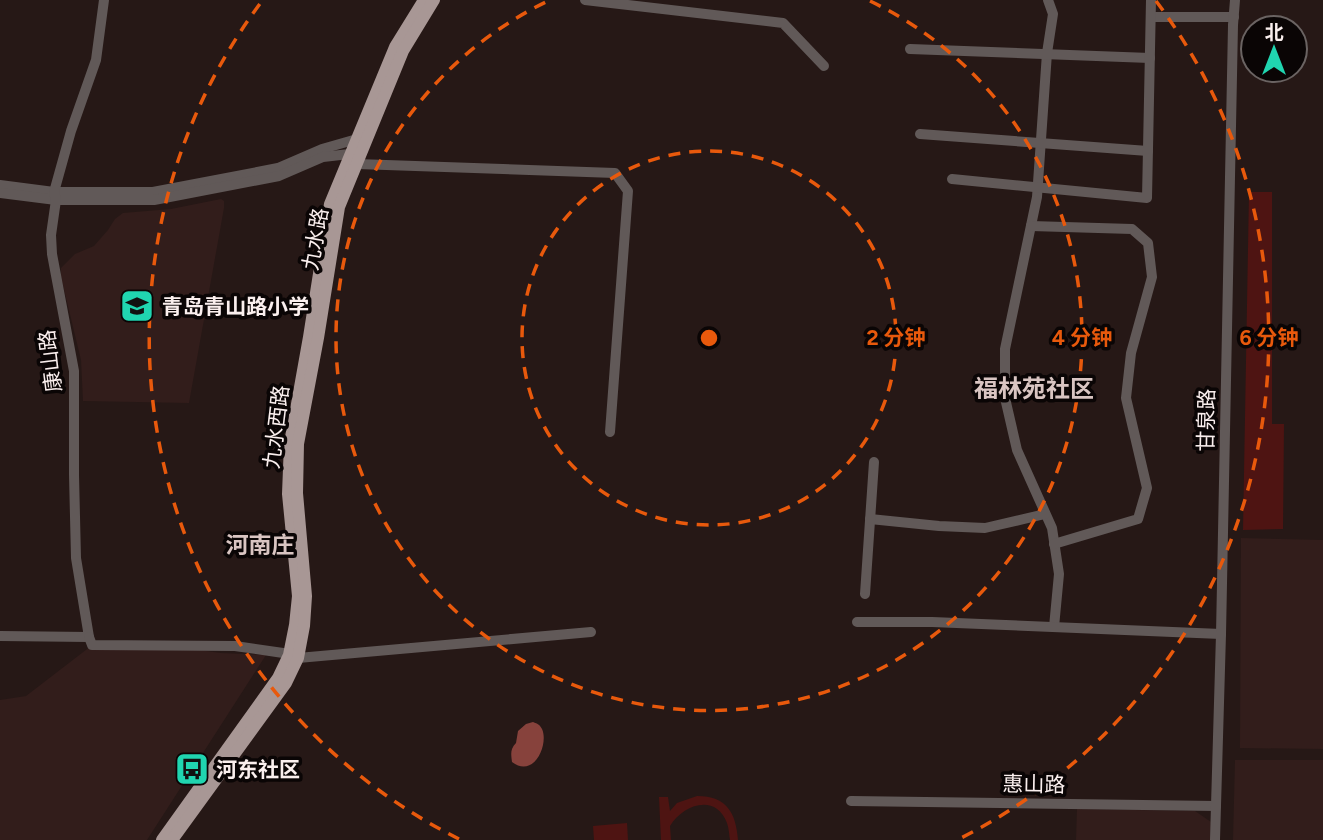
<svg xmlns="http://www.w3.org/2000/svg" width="1323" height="840" font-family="Figtree,'Noto Sans SC',sans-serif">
<rect width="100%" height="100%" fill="#261816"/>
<g fill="#321d1b">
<polygon points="221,199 224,201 224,208 189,403 83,401 81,360 61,277 61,268 75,254 94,246 108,230 115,219 123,213 171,209"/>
<polygon points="1241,538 1323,540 1323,749 1240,748"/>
<polygon points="91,646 177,647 221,653 266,655 147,840 0,840 0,700 26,696"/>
<polygon points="1235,760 1323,760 1323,840 1233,840"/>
<polygon points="1077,809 1195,811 1211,822 1210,840 1076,840"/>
</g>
<g fill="#4e1412">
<polygon points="1249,192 1272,192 1272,424 1284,424 1283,529 1243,530"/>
<path d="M697,796C727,796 736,813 738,840H730C729,834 729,829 727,823C716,793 683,804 670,826L671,840H661L659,797H668L670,811L677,803Z"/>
<polygon points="627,823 628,840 594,840 593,826"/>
</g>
<path fill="#87423c" d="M533,722C538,724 539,724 542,729C549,744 534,779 512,762C511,754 510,749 516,743L518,731L526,724Z"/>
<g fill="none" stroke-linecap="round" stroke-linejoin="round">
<g stroke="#615958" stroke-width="10">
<polyline points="585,0 783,23 824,66"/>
<polyline points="1048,0 1053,14 1047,53 1037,197 1005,349 1005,398 1017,450 1052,528 1059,574 1054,627"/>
<polyline points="1151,17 1234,17"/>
<polyline points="910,49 1150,58"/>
<polyline points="920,134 1148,151"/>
<polyline points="357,164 615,173 628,191 610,432"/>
<polyline points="952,179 1147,198 1151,0"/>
<polyline points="0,185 54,192 153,192 278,168 322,149 357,139 363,142"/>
<polyline points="0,193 56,200 154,200 279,176 323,157 358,153"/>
<polyline points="1031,226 1132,229 1148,243 1152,277 1131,353 1126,398 1147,488 1138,519 1054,544"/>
<polyline points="870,519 939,526 985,528 1045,514"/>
<polyline points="865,594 874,462"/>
<polyline points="857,622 932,622 1221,634"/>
<polyline points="0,636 89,637 76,558 74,475 74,371 52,254 51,235 56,200 54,192 71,131 96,60 104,0"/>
<polyline points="89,637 92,645 235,646 290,654 298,658 591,632"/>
<polyline points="851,801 1216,806"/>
<polyline points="1215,840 1221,634 1233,25 1235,0"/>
</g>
<g stroke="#a89795" stroke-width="12">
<polyline points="162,840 278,678 289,655 295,625 298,596 288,494 290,443 309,337 330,204 395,47 424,0"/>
<polyline points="172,840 286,683 298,658 304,626 306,596 297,493 298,444 318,338 339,207 403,51 434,0"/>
</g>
</g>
<g fill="none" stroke="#e8590c" stroke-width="3.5" stroke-dasharray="12 9">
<circle cx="709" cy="338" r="187"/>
<path d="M870 1A373 373 0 1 1 548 1"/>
<path d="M459 839A560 560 0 0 1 262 1M1156 1A560 560 0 0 1 959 839"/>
</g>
<defs>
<symbol id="school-square" viewBox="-11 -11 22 22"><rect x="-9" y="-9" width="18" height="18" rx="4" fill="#20d5b0" stroke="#0a0505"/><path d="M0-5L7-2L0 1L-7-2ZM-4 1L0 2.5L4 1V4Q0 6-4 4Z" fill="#111"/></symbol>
<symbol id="bus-square" viewBox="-11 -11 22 22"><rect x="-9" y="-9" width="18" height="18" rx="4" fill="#20d5b0" stroke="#0a0505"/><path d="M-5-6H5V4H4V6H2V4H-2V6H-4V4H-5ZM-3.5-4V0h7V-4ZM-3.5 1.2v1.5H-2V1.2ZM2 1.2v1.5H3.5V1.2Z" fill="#111"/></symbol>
</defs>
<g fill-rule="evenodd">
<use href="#school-square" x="118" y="287" width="38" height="38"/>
<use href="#bus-square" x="173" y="750" width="38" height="38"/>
</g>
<g text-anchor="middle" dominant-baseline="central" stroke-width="7" stroke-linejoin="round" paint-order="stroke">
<g font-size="21" fill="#faefee" stroke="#0a0505">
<text transform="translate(315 239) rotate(-80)">九水路</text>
<text transform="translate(50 361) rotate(-97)">康山路</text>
<text transform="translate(1206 420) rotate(-89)">甘泉路</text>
<text transform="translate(276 427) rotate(-83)">九水西路</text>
<text transform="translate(1034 784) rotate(1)">惠山路</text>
</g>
<g font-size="21" font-weight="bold" fill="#faefee" stroke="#0a0505" text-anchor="start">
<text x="162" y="306">青岛青山路小学</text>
<text x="216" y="769">河东社区</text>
</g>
<g font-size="23" font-weight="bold" fill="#d9c5c2" stroke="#0a0505">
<text x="260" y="545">河南庄</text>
</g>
<g font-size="24" font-weight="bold" fill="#d9c5c2" stroke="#0a0505">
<text x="1034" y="388">福林苑社区</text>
</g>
</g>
<circle cx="709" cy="338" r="10" fill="#e8590c" stroke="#0a0505" stroke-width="3.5"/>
<g font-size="21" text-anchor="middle" font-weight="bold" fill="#e8590c" stroke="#0a0505" stroke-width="7" stroke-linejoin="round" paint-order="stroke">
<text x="896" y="345">2 分钟</text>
<text x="1082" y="345">4 分钟</text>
<text x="1269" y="345">6 分钟</text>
</g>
<g transform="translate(1274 49)"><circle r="33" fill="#0a0505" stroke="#6a6362" stroke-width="2"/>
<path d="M0-5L12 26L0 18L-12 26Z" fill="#20d5b0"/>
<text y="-10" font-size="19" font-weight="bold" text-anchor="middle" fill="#faefee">北</text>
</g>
</svg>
